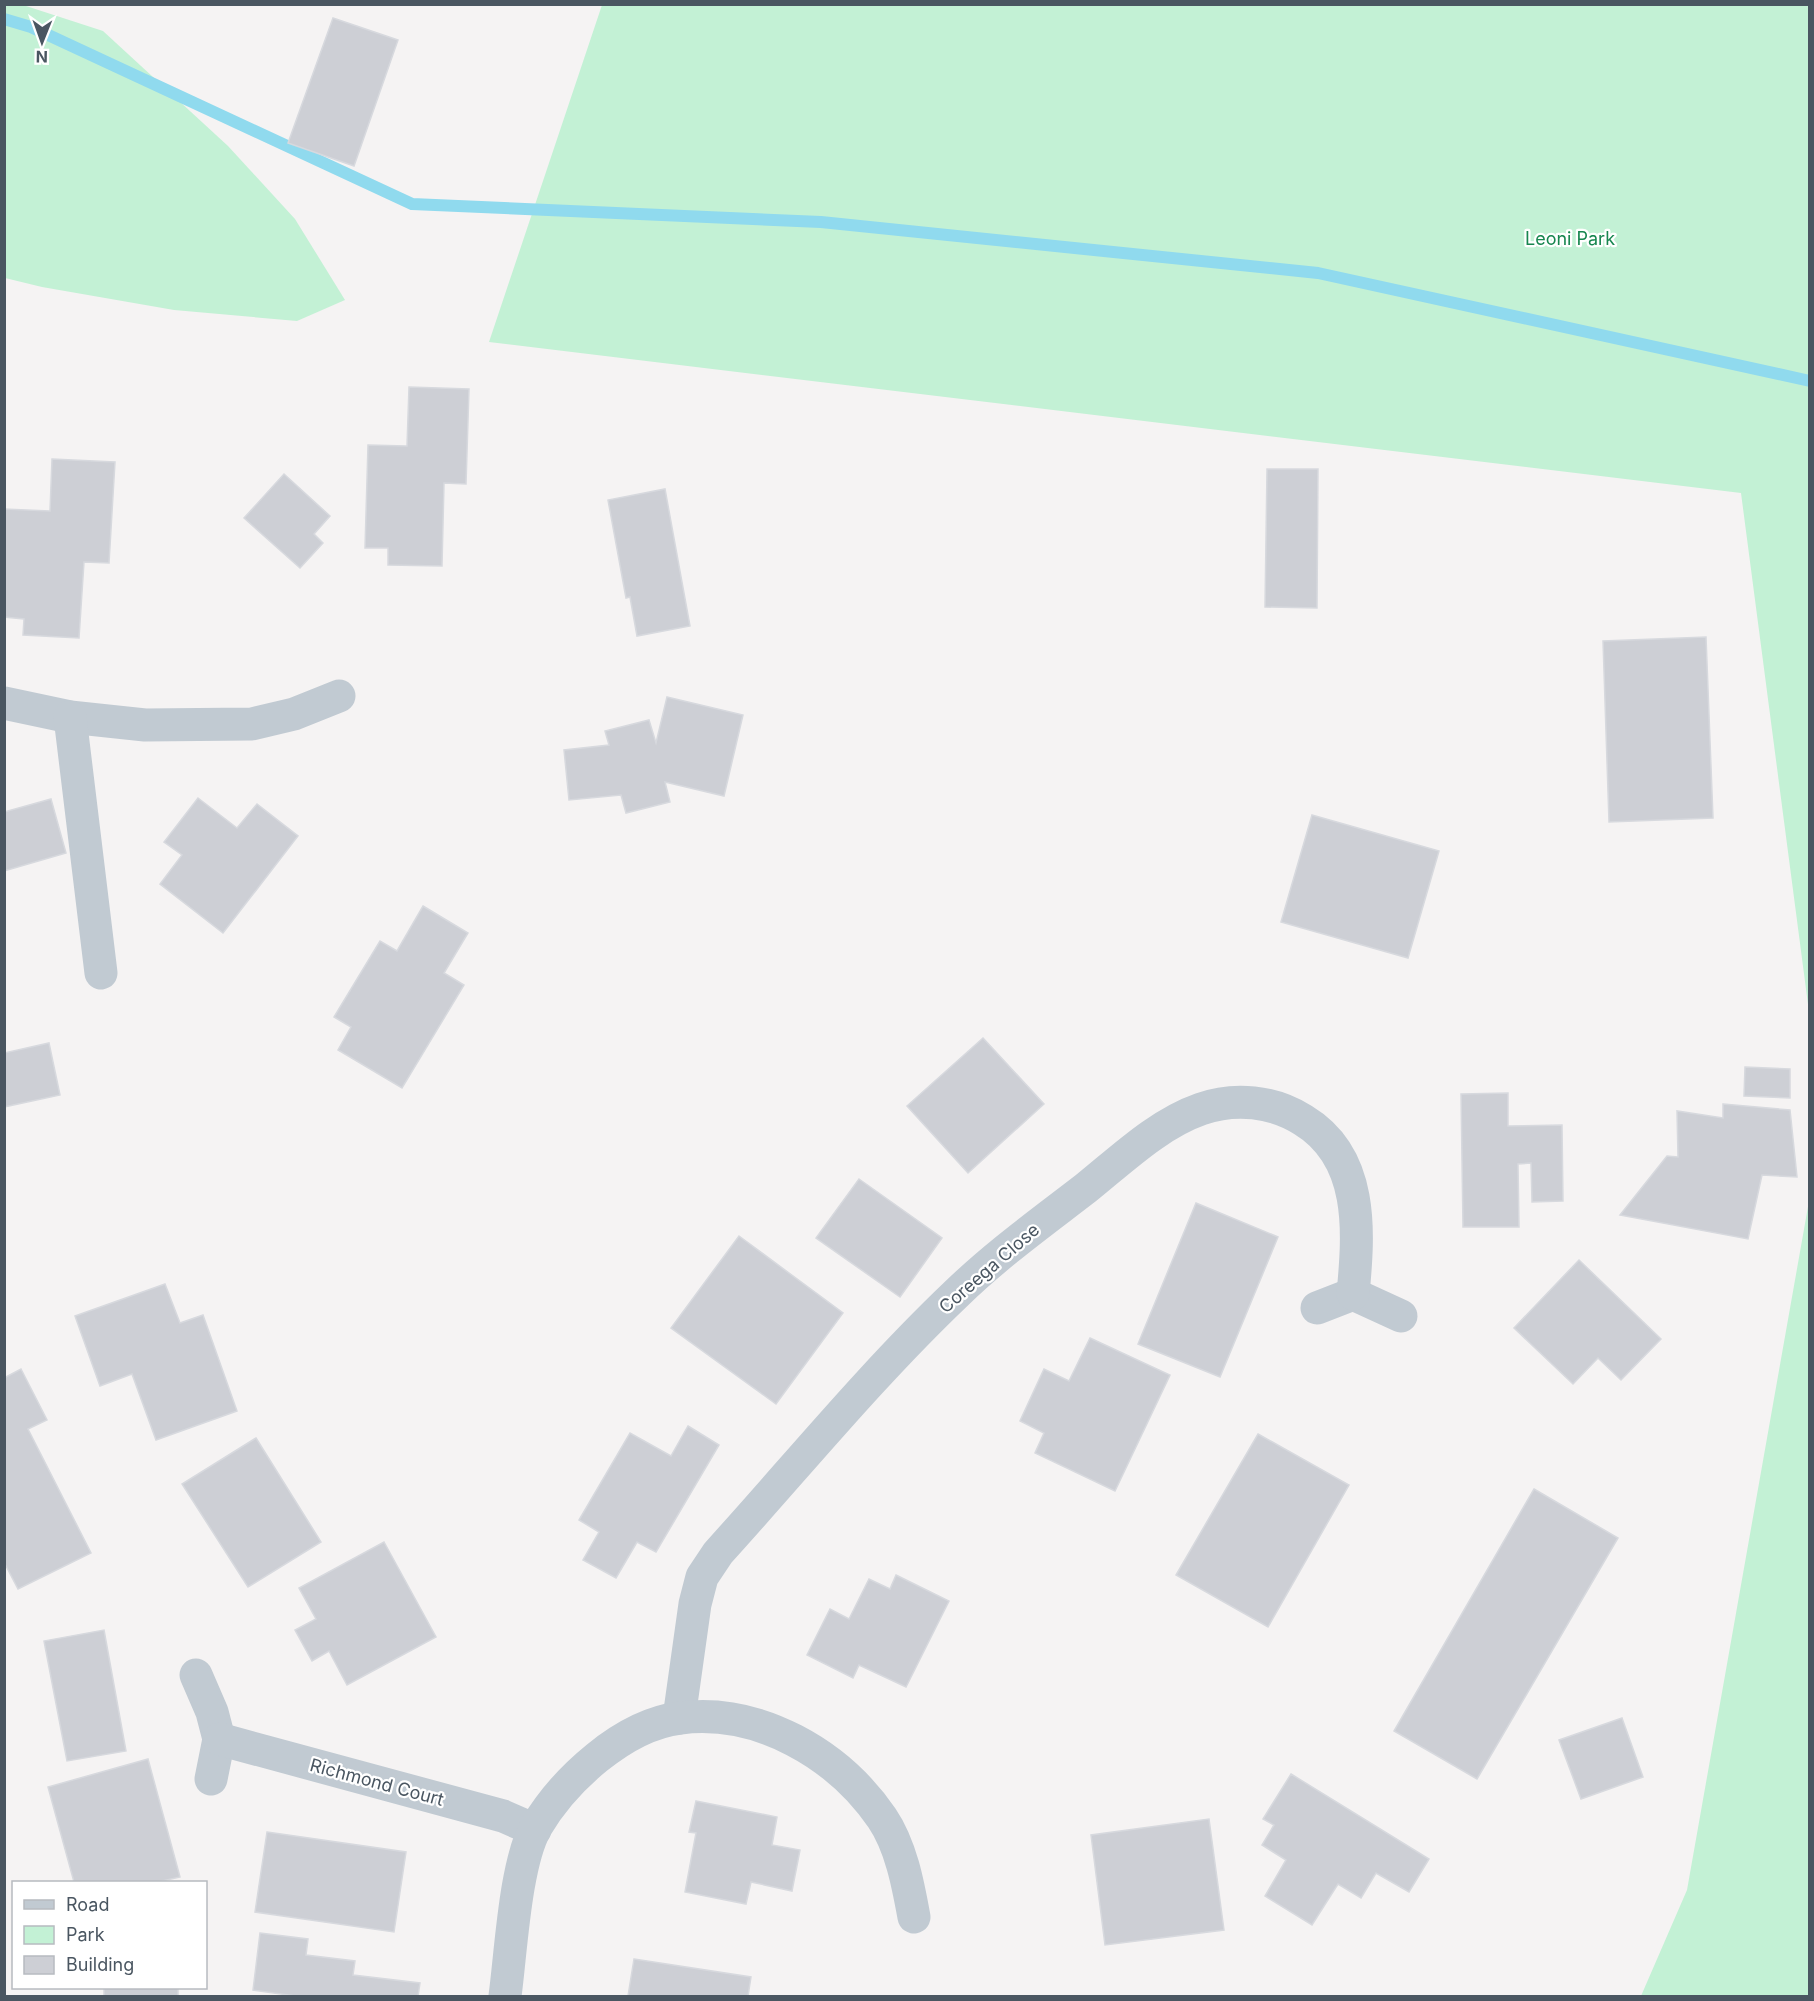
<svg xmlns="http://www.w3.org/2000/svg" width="1814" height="2001" font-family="Inter,sans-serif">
<rect width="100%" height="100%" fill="#f5f3f3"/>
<g fill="#c3f1d5">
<polygon points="5,4 23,5 103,31 228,146 295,219 345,300 297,321 174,310 42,287 5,278"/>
<polygon points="602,5 1809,5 1809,1012 1741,493 489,342"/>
<polygon points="1809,1201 1809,1996 1641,1996 1687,1890"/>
</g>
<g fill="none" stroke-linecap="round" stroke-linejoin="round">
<polyline stroke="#90daee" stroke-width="12" points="4,19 31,27 412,204 821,222 1318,273 1810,381"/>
</g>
<g fill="#cdcfd5" stroke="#d7d9de" stroke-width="1.5">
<polygon points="333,18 398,40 354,166 288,143"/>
<polygon points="409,387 469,389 466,484 444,483 442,566 388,565 388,548 365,548 368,445 407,446"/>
<polygon points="52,459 115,462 109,563 84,562 79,638 23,635 24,619 4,617 4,509 50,511"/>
<polygon points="1267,469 1318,469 1317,608 1265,607"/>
<polygon points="284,474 330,516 314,534 323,543 300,568 244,518"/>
<polygon points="665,489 690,626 637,636 630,597 626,598 608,500"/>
<polygon points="1706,637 1713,818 1609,822 1603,641"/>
<polygon points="667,697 743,715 724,796 665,782 670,802 626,813 621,795 569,800 564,750 609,745 605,731 649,720 656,743"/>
<polygon points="198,798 237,828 257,804 298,836 223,933 160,884 182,855 164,842"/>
<polygon points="51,799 66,853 4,871 4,812"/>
<polygon points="1312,815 1439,851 1408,958 1281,922"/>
<polygon points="423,906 468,933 444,973 464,985 402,1088 338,1050 351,1027 334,1017 380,941 397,951"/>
<polygon points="983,1038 1044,1104 968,1173 907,1106"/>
<polygon points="49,1043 60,1095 4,1107 4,1053"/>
<polygon points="1745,1067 1790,1069 1790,1098 1744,1096"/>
<polygon points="1508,1093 1508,1126 1562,1125 1563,1201 1532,1202 1531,1163 1518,1164 1519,1227 1463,1227 1461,1094"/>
<polygon points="1723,1104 1790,1110 1797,1177 1762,1175 1748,1239 1620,1215 1667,1156 1678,1157 1677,1111 1723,1118"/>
<polygon points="859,1179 942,1238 900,1297 816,1238"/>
<polygon points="1196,1203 1278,1237 1220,1377 1138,1344"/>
<polygon points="739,1236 843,1313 776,1404 671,1328"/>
<polygon points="1579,1260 1661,1339 1621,1380 1598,1358 1573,1384 1514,1328"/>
<polygon points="165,1284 180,1323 203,1315 237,1411 156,1440 132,1374 100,1386 75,1316"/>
<polygon points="1090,1338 1170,1375 1115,1491 1035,1453 1044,1433 1020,1421 1044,1369 1069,1381"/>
<polygon points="21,1369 47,1420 28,1429 91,1553 18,1589 4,1562 4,1378"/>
<polygon points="688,1426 719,1445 656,1552 637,1542 616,1578 583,1560 599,1532 579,1520 630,1433 671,1456"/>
<polygon points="1258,1434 1349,1485 1268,1627 1176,1575"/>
<polygon points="256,1438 321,1542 248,1587 182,1484"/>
<polygon points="1534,1489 1618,1538 1477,1779 1394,1731"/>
<polygon points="384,1542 436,1637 347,1685 329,1651 312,1661 295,1630 316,1619 299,1588"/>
<polygon points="896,1575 949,1601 906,1687 859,1665 853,1678 807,1655 830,1609 849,1619 869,1579 890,1589"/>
<polygon points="104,1630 126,1751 67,1761 44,1641"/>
<polygon points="1622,1718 1643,1777 1581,1799 1559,1740"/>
<polygon points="148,1759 180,1877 158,1882 74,1882 48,1787"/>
<polygon points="1291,1774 1429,1859 1409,1892 1376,1873 1361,1898 1338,1884 1312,1925 1265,1896 1286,1860 1262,1845 1274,1825 1263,1819"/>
<polygon points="696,1801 777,1817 772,1845 800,1850 792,1891 751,1882 746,1904 685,1892 696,1833 689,1832"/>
<polygon points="1209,1819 1224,1930 1105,1945 1091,1835"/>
<polygon points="267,1832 406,1852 394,1932 255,1912"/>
<polygon points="260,1933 308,1939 306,1955 355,1961 353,1975 420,1983 418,1996 295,1996 253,1990"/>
<polygon points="634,1959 751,1977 748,1996 628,1996"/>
<rect x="104" y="1988" width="74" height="8"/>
</g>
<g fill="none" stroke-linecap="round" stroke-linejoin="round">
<g stroke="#c1cad2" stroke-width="33">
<polyline points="4,703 70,717 145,725 252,724 294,714 339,696"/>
<polyline points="70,717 101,973"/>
<polyline points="1317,1308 1353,1294 1401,1316"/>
<polyline points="196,1675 212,1712 219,1739 211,1779"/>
<path d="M679,1718L695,1604L702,1577L718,1553C796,1467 871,1375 956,1294C996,1255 1042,1222 1086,1188C1122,1159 1158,1124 1201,1109C1235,1097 1273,1101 1303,1120C1364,1157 1359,1231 1353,1294"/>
<polyline points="219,1739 503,1816 535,1830"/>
<path d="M505,1996C511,1952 515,1864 536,1827C564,1780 623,1725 680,1718C759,1708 838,1754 882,1818C901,1846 908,1884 914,1917"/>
</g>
</g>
<g text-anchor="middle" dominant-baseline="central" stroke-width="4.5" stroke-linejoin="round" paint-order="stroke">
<g font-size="18" fill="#17864f" stroke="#fff">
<text x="1570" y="238">Leoni Park</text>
</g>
<g font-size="18" fill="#4a5661" stroke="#fff">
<text transform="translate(989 1268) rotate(-41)">Coreega Close</text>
<text transform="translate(377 1782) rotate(15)">Richmond Court</text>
</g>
</g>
<rect width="1814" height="2001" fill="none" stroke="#4a5661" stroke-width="12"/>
<rect x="12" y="1881" width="195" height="108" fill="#ffffff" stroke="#b7bbc0" stroke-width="1.5"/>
<rect x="24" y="1900" width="30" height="9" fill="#c1cad2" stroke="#b7bbc0" stroke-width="1.5"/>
<text x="66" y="1911" font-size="18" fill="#4a5661">Road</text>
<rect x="24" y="1926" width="30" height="18" fill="#c3f1d5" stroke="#b7bbc0" stroke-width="1.5"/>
<text x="66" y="1941" font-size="18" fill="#4a5661">Park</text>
<rect x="24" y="1956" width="30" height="18" fill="#cdcfd5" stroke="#b7bbc0" stroke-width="1.5"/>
<text x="66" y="1971" font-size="18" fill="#4a5661">Building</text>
<g transform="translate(42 42) rotate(181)" stroke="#ffffff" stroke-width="4.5" paint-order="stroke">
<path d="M0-4.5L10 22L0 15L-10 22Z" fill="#4a5661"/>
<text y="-9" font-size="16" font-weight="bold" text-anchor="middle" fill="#4a5661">N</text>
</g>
</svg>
